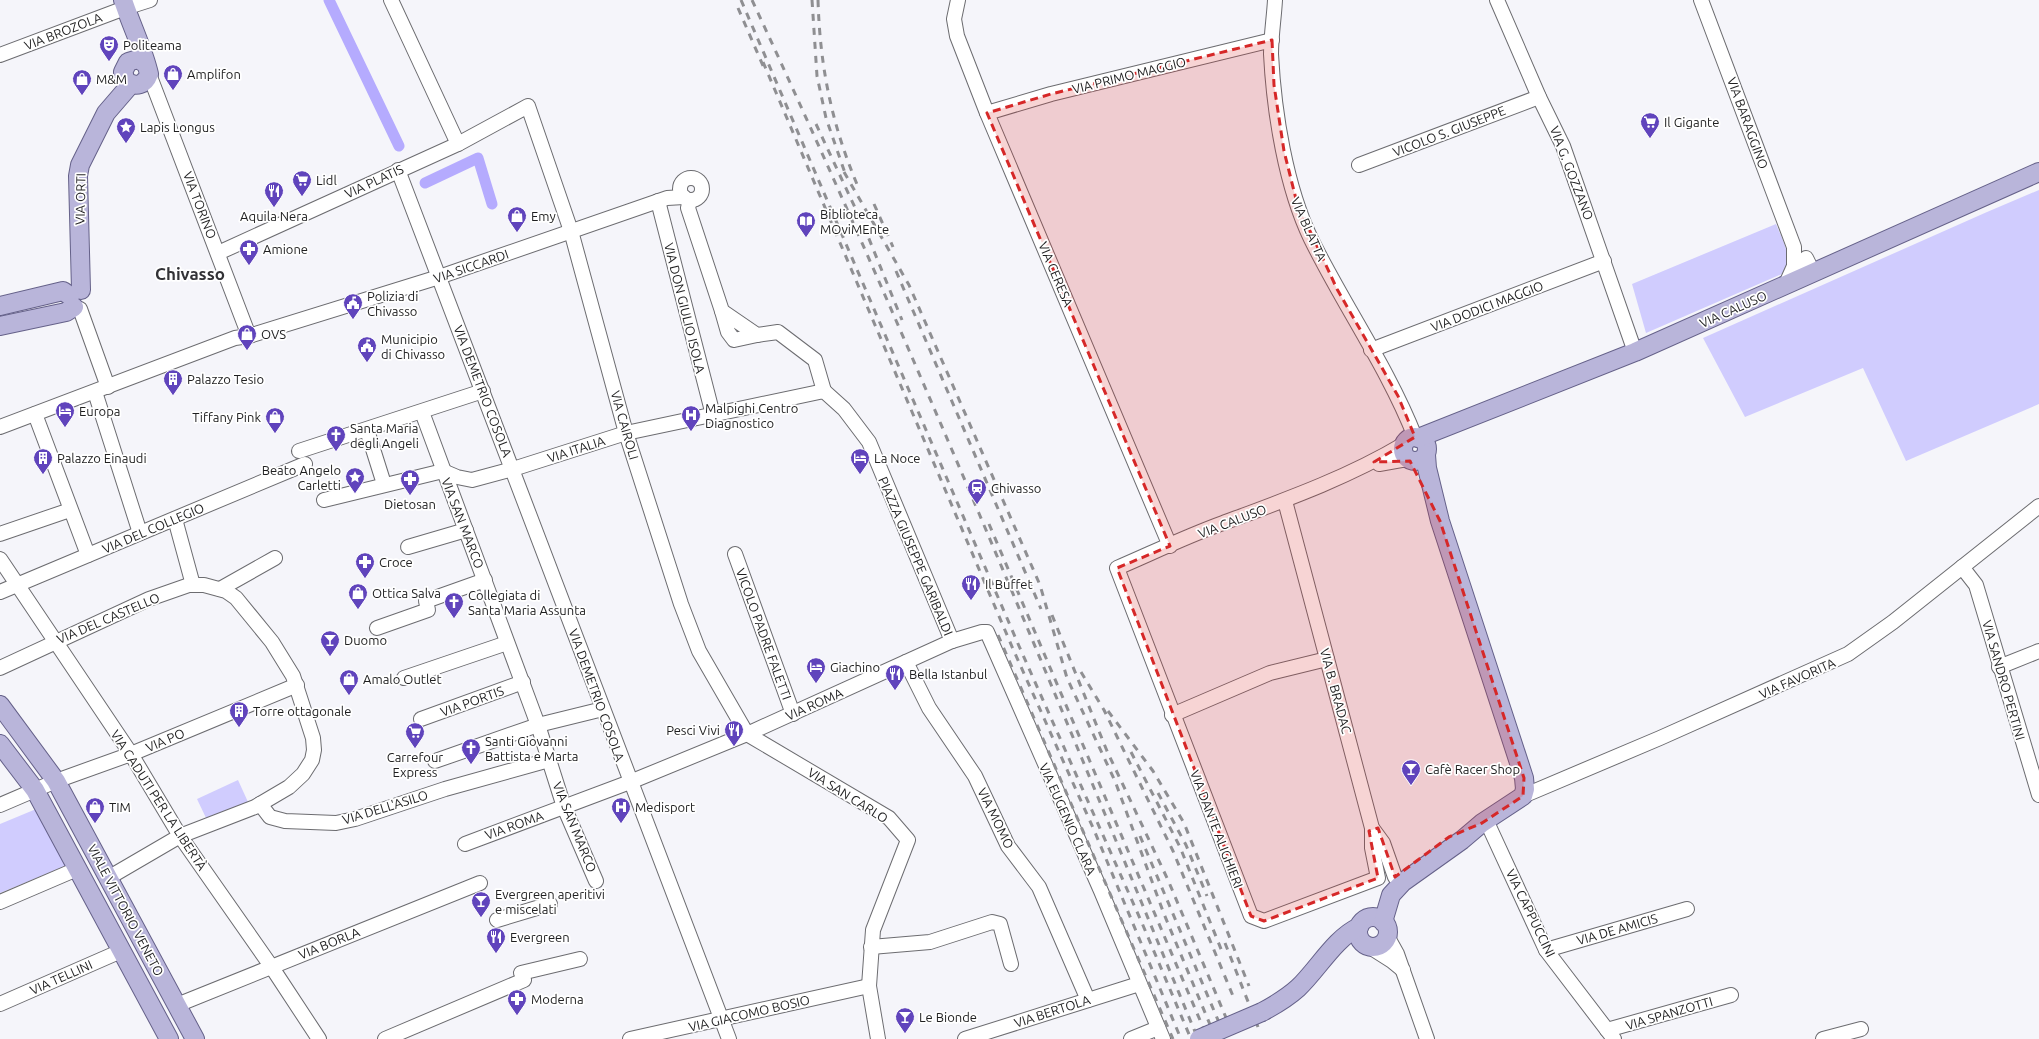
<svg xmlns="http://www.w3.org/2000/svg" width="2039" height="1039" font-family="Ubuntu,sans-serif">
<rect width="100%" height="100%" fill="#f5f5fa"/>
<g fill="#d0ccfe">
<polygon points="2039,190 2039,404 1906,461 1863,368 1745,417 1703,338 1987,212"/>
<path d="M1776,224C1782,239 1795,260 1782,274L1646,333L1632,284Z"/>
<polygon points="238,780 248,802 207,820 197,799"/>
<polygon points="41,807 73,863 0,893 0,824"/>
</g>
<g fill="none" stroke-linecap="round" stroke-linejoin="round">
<g stroke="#b5abfe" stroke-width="11">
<polyline points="329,0 399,146"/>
<polyline points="425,183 478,158 492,204"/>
</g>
<defs>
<g id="minor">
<polyline points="391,0 458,144"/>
<polyline points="958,0 954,19 957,36 987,113 1170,546"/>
<path d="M1275,0C1274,18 1271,36 1271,54C1274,113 1286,187 1311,239C1344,306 1388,368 1415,437"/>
<polyline points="1497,0 1539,97 1563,146 1635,352"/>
<polyline points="1701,0 1794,247 1794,266 1785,286"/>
<polyline points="0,55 125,8 150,0"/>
<polyline points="149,74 249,336"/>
<polyline points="987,113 1051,94 1272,40"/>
<polyline points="1359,165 1539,97"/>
<polyline points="398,170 729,1039"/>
<circle cx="691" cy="189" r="11"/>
<polyline points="690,200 688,208 722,311 757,335 778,332 815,360 824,391"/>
<polyline points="658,201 713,415"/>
<polyline points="218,253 458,144 528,106 571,231 626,433 681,604 699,651 747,734 889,818 908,840 873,930 869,986 878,1039"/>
<polyline points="1803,269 1810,274 1809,264 1806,258"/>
<polyline points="80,309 108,387"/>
<polyline points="722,311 728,332 734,340 757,335"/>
<polyline points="1371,350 1604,261"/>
<polyline points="95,392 140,533"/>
<polyline points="422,412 538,725 564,807 596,881"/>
<polyline points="35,414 88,555"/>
<polyline points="0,427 235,338 249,336 439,277 667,198 684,197"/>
<polyline points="367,430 384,484"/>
<polyline points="299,451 483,391"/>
<polyline points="1379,464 1407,459"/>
<polyline points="443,471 457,477 472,480 513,469 626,433 824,391 844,409 869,442 952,641"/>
<polyline points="324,500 443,471"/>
<polyline points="1285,501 1372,828 1383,843 1395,877"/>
<polyline points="175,519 193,585"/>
<polyline points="0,534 70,510"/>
<polyline points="408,547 466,530"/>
<polyline points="735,554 793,714"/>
<polyline points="0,559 131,754 180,836 271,966 319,1039"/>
<polyline points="1962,567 1976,585 2039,795"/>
<polyline points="220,589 275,558"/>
<polyline points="0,592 305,464"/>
<polyline points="377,628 428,610 426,601 485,580"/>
<polyline points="906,662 929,708 975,776 1008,846 1039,887 1088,1000"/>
<polyline points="1999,667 2039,651"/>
<polyline points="0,668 149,599 189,585 204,585 226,591 236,598 272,642 293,676 313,738 314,750 312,760 303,774 289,787 255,807 180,836 108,878"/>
<polyline points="404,678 507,643"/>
<polyline points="1172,715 1270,673 1327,659"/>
<polyline points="421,719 523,682"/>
<polyline points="435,761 538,725 603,709"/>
<polyline points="1523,796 1660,738 1848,654 1893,622 2039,506"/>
<polyline points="260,804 270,817 285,821 336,823 355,819 445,789 549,760"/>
<polyline points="0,805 56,781 131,754 297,685"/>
<polyline points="1486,820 1546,950 1614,1039"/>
<path d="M1372,828V848L1378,878L1264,921L1251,916L1117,568C1152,553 1187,536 1223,523C1285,500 1347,478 1404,444"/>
<polyline points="465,844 630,782 747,734 952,641 982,632 987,632 1101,891 1163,1039"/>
<polyline points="0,902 77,869"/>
<polyline points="497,920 550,904"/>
<polyline points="1387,936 1397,954 1427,1039"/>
<polyline points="871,947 930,942 992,922 1000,924 1011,964"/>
<polyline points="1370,947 1392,961 1403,970"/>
<polyline points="1546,950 1687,909"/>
<polyline points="521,973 580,959"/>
<polyline points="0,1004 121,951"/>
<polyline points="177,1005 480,883"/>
<polyline points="1607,1030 1731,995"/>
<polyline points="385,1039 524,980"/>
<polyline points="630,1039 869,986"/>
<polyline points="965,1039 1139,984"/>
<polyline points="1131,1039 1158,1028"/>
<polyline points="1823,1039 1861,1029"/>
</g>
<g id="major">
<path d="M123,0C131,25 143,48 149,74C145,85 136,88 126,81L123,72L128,62L138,59L146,64"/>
<polyline points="81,290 78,176 80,165 106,113 131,84"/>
<polyline points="0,306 63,291 70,296"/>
<polyline points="0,326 66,312 74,307"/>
<circle cx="1415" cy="449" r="12"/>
<polyline points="1418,438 1635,352 2039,172"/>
<polyline points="0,705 56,781 195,1039"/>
<polyline points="0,744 35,790 169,1039"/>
<circle cx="1373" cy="932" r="15"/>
<polyline points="1383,922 1391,895 1403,882 1462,840 1482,823 1523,796 1525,789 1524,778 1440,521 1427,468 1426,455"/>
<path d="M1262,1012C1275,1005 1287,998 1298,988C1318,969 1335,938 1359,927"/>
</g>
</defs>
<use href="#minor" stroke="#6c6c70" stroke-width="16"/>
<use href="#major" stroke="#656189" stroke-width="20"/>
<use href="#minor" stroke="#fff" stroke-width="14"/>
<use href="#major" stroke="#b9b5da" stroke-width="18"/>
<g stroke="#8f8f92" stroke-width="3" stroke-dasharray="7 7" stroke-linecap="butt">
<polyline points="741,0 1019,646 1142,923 1191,1039"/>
<path d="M752,0C911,342 1054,691 1198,1039"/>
<polyline points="812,0 817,76 826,118 846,176"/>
<path d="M818,0C820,68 832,126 859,189"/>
<polyline points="738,8 764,68"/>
<polyline points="763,62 1013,649 1094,830 1181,1039"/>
<polyline points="816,124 865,229 902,320"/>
<polyline points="844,172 909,285 1040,585 1067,678 1115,781 1164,914 1216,1039"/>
<polyline points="874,204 893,247"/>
<polyline points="896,271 1041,609"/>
<polyline points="989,524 1208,1039"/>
<polyline points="1052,615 1107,751 1168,880 1235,1039"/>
<polyline points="998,635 1173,1039"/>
<polyline points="1081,672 1104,710 1173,851 1233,996"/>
<polyline points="1108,711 1153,771 1184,823 1249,986"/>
<polyline points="1131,752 1180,847 1223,954"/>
<polyline points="1158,793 1186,845 1207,896"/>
<polyline points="1140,836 1226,1039"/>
<polyline points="1225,943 1258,1027"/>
</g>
<defs>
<polyline id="major-bridge" points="1199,1039 1262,1012"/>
</defs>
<use href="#major-bridge" stroke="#656189" stroke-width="20" stroke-linecap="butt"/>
<use href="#major-bridge" stroke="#b9b5da" stroke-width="18"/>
</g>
<path fill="#d62828" fill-opacity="0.2" stroke="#d62828" stroke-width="3" stroke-dasharray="8 5" stroke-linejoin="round" d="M1272,40L1274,85L1284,151L1297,203L1337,289L1398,396L1415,437L1374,462L1410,461L1440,521L1524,778L1523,796L1482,823L1449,837L1395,877L1378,828L1369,831L1378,878L1264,921L1251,916L1117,568L1170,546L987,113L1051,94Z"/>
<defs>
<symbol id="theatre-pin" viewBox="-11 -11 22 30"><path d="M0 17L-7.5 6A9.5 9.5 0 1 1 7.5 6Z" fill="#6044bc" stroke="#fff"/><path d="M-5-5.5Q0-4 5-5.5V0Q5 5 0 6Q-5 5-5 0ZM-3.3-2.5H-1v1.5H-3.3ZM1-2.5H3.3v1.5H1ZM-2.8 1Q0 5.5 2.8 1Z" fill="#fff"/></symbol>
<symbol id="shop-pin" viewBox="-11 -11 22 30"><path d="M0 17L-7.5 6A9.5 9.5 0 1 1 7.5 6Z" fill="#6044bc" stroke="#fff"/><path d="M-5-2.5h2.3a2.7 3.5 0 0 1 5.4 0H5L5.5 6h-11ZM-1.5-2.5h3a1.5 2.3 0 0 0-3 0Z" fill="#fff"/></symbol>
<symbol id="supermarket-pin" viewBox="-11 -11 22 30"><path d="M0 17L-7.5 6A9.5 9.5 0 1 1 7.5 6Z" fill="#6044bc" stroke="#fff"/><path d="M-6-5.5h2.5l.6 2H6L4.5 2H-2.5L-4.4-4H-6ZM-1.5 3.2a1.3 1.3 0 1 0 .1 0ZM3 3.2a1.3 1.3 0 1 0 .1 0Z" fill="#fff"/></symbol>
<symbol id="sight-pin" viewBox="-11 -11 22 30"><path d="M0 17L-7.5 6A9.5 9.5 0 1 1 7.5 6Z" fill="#6044bc" stroke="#fff"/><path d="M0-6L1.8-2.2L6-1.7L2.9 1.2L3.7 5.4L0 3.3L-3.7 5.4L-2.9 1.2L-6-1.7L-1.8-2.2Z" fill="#fff"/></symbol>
<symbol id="restaurant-pin" viewBox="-11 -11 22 30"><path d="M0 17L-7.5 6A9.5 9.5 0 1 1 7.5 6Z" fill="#6044bc" stroke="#fff"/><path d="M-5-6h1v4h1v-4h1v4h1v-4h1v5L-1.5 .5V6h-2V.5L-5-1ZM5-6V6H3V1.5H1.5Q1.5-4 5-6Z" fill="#fff"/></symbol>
<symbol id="library-pin" viewBox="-11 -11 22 30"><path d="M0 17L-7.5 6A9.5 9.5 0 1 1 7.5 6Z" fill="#6044bc" stroke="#fff"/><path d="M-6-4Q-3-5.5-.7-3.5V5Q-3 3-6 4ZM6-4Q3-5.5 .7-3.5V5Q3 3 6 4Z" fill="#fff"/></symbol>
<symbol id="pharmacy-pin" viewBox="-11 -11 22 30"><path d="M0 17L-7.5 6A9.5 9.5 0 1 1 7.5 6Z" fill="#6044bc" stroke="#fff"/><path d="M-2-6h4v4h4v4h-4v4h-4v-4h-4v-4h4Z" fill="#fff"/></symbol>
<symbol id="civic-pin" viewBox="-11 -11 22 30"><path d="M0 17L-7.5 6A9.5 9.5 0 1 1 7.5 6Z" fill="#6044bc" stroke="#fff"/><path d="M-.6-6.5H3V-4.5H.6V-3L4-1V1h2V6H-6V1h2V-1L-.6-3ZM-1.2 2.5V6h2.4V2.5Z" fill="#fff"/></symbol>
<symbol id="building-pin" viewBox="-11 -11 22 30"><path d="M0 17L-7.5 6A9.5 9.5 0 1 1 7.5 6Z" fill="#6044bc" stroke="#fff"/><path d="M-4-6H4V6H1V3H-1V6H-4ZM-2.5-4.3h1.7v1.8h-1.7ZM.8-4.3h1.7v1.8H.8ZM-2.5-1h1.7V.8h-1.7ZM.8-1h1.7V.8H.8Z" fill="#fff"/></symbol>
<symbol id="hotel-pin" viewBox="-11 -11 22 30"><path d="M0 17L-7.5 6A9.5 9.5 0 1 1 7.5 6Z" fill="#6044bc" stroke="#fff"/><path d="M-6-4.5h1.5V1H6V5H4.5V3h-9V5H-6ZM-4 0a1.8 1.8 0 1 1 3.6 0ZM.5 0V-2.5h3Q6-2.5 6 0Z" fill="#fff"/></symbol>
<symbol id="hospital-pin" viewBox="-11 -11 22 30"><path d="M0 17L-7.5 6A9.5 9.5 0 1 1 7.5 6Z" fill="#6044bc" stroke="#fff"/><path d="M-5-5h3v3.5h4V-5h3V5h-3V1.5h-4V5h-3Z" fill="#fff"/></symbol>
<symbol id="church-pin" viewBox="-11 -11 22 30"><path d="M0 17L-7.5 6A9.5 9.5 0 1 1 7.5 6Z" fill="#6044bc" stroke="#fff"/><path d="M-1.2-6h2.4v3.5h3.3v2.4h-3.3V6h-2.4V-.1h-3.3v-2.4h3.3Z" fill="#fff"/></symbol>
<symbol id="station-pin" viewBox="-11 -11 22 30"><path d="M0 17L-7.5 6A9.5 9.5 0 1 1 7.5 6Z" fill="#6044bc" stroke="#fff"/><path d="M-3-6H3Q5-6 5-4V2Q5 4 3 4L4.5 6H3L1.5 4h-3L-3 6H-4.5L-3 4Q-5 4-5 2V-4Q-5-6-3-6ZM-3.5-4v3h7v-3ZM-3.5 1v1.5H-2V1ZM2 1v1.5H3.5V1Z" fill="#fff"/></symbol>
<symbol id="bar-pin" viewBox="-11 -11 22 30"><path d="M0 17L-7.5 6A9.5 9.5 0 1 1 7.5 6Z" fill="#6044bc" stroke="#fff"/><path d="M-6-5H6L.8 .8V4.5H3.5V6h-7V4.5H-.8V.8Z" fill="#fff"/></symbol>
</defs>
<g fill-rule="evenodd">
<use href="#theatre-pin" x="98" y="34" width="22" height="30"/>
<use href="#shop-pin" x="162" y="63" width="22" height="30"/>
<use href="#shop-pin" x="71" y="68" width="22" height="30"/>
<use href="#supermarket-pin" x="1639" y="111" width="22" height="30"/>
<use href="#sight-pin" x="115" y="116" width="22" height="30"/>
<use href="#supermarket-pin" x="291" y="169" width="22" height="30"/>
<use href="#restaurant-pin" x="263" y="180" width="22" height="30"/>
<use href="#shop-pin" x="506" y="205" width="22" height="30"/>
<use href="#library-pin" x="795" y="210" width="22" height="30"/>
<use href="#pharmacy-pin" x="238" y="238" width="22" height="30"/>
<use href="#civic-pin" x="342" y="292" width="22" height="30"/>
<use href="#shop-pin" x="236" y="323" width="22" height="30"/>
<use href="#civic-pin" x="356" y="335" width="22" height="30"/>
<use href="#building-pin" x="162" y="368" width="22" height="30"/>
<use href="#hotel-pin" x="54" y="400" width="22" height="30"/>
<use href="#hospital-pin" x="680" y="404" width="22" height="30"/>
<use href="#shop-pin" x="264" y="406" width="22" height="30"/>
<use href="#church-pin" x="325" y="424" width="22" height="30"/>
<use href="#building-pin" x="32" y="447" width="22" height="30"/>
<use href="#hotel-pin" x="849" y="447" width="22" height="30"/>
<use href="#sight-pin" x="344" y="466" width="22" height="30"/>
<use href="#pharmacy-pin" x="399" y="468" width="22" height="30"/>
<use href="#station-pin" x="966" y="477" width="22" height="30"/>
<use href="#pharmacy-pin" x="354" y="551" width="22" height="30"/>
<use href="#restaurant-pin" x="960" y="573" width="22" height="30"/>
<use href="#shop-pin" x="347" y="582" width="22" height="30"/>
<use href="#church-pin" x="443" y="591" width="22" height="30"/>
<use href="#bar-pin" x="319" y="629" width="22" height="30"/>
<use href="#hotel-pin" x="805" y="656" width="22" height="30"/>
<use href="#restaurant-pin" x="884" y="663" width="22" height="30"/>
<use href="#shop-pin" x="338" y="668" width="22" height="30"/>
<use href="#building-pin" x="228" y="700" width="22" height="30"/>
<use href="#restaurant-pin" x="723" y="719" width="22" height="30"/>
<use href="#supermarket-pin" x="404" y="721" width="22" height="30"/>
<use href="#church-pin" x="460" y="737" width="22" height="30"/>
<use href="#bar-pin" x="1400" y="758" width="22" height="30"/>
<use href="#shop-pin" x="84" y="796" width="22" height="30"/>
<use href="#hospital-pin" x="610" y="796" width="22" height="30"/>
<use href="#bar-pin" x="470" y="890" width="22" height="30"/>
<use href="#restaurant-pin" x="485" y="926" width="22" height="30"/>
<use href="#pharmacy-pin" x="506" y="988" width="22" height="30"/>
<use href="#bar-pin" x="894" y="1006" width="22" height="30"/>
</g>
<g text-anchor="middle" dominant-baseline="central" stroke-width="3.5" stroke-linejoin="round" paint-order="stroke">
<g font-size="13" fill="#1f1f20" stroke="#fff">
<text transform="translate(63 31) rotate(-21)">VIA BROZOLA</text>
<text transform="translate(1129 75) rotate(-14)">VIA PRIMO MAGGIO</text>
<text transform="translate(1748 123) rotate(70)">VIA BARAGGINO</text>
<text transform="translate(1449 131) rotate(-21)">VICOLO S. GIUSEPPE</text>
<text transform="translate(1572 173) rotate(69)">VIA G. GOZZANO</text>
<text transform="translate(374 181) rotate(-25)">VIA PLATIS</text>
<text transform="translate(80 199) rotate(-89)">VIA ORTI</text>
<text transform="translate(200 205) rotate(69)">VIA TORINO</text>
<text transform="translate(1309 229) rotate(66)">VIA BLATTA</text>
<text transform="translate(471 266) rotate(-19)">VIA SICCARDI</text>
<text transform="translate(1056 274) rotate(67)">VIA CERESA</text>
<text transform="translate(1487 306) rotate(-21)">VIA DODICI MAGGIO</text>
<text transform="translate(685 308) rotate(76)">VIA DON GIULIO ISOLA</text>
<text transform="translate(1733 309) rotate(-24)">VIA CALUSO</text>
<text transform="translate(483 391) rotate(69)">VIA DEMETRIO COSOLA</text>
<text transform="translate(625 425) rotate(74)">VIA CAIROLI</text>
<text transform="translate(576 449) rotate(-18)">VIA ITALIA</text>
<text transform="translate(1232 521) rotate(-21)">VIA CALUSO</text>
<text transform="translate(463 523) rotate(69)">VIA SAN MARCO</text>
<text transform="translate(153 528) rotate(-23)">VIA DEL COLLEGIO</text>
<text transform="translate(916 556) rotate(67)">PIAZZA GIUSEPPE GARIBALDI</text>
<text transform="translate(108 618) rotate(-23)">VIA DEL CASTELLO</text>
<text transform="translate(764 634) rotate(70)">VICOLO PADRE FALETTI</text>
<text transform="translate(1797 678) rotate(-24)">VIA FAVORITA</text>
<text transform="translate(2004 680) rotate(74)">VIA SANDRO PERTINI</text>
<text transform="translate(1336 691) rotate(75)">VIA B. BRADAC</text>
<text transform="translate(597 695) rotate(70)">VIA DEMETRIO COSOLA</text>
<text transform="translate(472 701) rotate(-20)">VIA PORTIS</text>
<text transform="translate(814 704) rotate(-24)">VIA ROMA</text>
<text transform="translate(165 740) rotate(-23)">VIA PO</text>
<text transform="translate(848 795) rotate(32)">VIA SAN CARLO</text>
<text transform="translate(159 800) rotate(57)">VIA CADUTI PER LA LIBERTÀ</text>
<text transform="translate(385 807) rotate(-17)">VIA DELL'ASILO</text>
<text transform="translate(996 818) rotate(64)">VIA MOMO</text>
<text transform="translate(1068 819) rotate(66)">VIA EUGENIO CLARA</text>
<text transform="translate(514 825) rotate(-20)">VIA ROMA</text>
<text transform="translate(575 827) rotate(68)">VIA SAN MARCO</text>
<text transform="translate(1217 829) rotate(69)">VIA DANTE ALIGHIERI</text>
<text transform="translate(126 910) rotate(62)">VIALE VITTORIO VENETO</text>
<text transform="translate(1531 913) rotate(64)">VIA CAPPUCCINI</text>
<text transform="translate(1617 929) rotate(-16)">VIA DE AMICIS</text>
<text transform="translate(329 943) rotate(-22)">VIA BORLA</text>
<text transform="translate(61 977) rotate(-24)">VIA TELLINI</text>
<text transform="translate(1052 1011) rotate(-18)">VIA BERTOLA</text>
<text transform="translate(749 1013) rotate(-13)">VIA GIACOMO BOSIO</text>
<text transform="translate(1669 1013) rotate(-16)">VIA SPANZOTTI</text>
</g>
<g font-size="13" fill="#1f1f20" stroke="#fff" text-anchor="start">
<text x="123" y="45">Politeama</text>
<text x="187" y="74">Amplifon</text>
<text x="96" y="79">M&amp;M</text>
<text x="1664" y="122">Il Gigante</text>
<text x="140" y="127">Lapis Longus</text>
<text x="316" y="180">Lidl</text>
<text x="820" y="214">Biblioteca<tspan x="820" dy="15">MOviMEnte</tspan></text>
<text x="274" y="216" text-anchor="middle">Aquila Nera</text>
<text x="531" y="216">Emy</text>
<text x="263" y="249">Amione</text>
<text x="367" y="296">Polizia di<tspan x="367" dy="15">Chivasso</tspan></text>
<text x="261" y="334">OVS</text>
<text x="381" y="339">Municipio<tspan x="381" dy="15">di Chivasso</tspan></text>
<text x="187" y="379">Palazzo Tesio</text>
<text x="705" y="408">Malpighi Centro<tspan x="705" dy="15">Diagnostico</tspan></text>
<text x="79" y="411">Europa</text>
<text x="261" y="417" text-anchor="end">Tiffany Pink</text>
<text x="350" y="428">Santa Maria<tspan x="350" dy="15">degli Angeli</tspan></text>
<text x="57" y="458">Palazzo Einaudi</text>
<text x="874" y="458">La Noce</text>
<text x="341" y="470" text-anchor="end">Beato Angelo<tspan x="341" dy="15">Carletti</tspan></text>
<text x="991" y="488">Chivasso</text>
<text x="410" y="504" text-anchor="middle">Dietosan</text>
<text x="379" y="562">Croce</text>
<text x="985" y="584">Il Buffet</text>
<text x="372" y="593">Ottica Salva</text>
<text x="468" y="595">Collegiata di<tspan x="468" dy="15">Santa Maria Assunta</tspan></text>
<text x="344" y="640">Duomo</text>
<text x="830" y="667">Giachino</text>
<text x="909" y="674">Bella Istanbul</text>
<text x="363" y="679">Amalo Outlet</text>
<text x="253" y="711">Torre ottagonale</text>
<text x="720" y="730" text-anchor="end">Pesci Vivi</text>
<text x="485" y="741">Santi Giovanni<tspan x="485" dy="15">Battista e Marta</tspan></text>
<text x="415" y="757" text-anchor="middle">Carrefour<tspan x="415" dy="15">Express</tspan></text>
<text x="1425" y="769">Cafè Racer Shop</text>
<text x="109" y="807">TIM</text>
<text x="635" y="807">Medisport</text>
<text x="495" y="894">Evergreen aperitivi<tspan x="495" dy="15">e miscelati</tspan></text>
<text x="510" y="937">Evergreen</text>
<text x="531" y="999">Moderna</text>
<text x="919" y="1017">Le Bionde</text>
</g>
<g font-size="17" font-weight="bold" fill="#333337" stroke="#fff">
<text x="190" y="273">Chivasso</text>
</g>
</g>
</svg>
